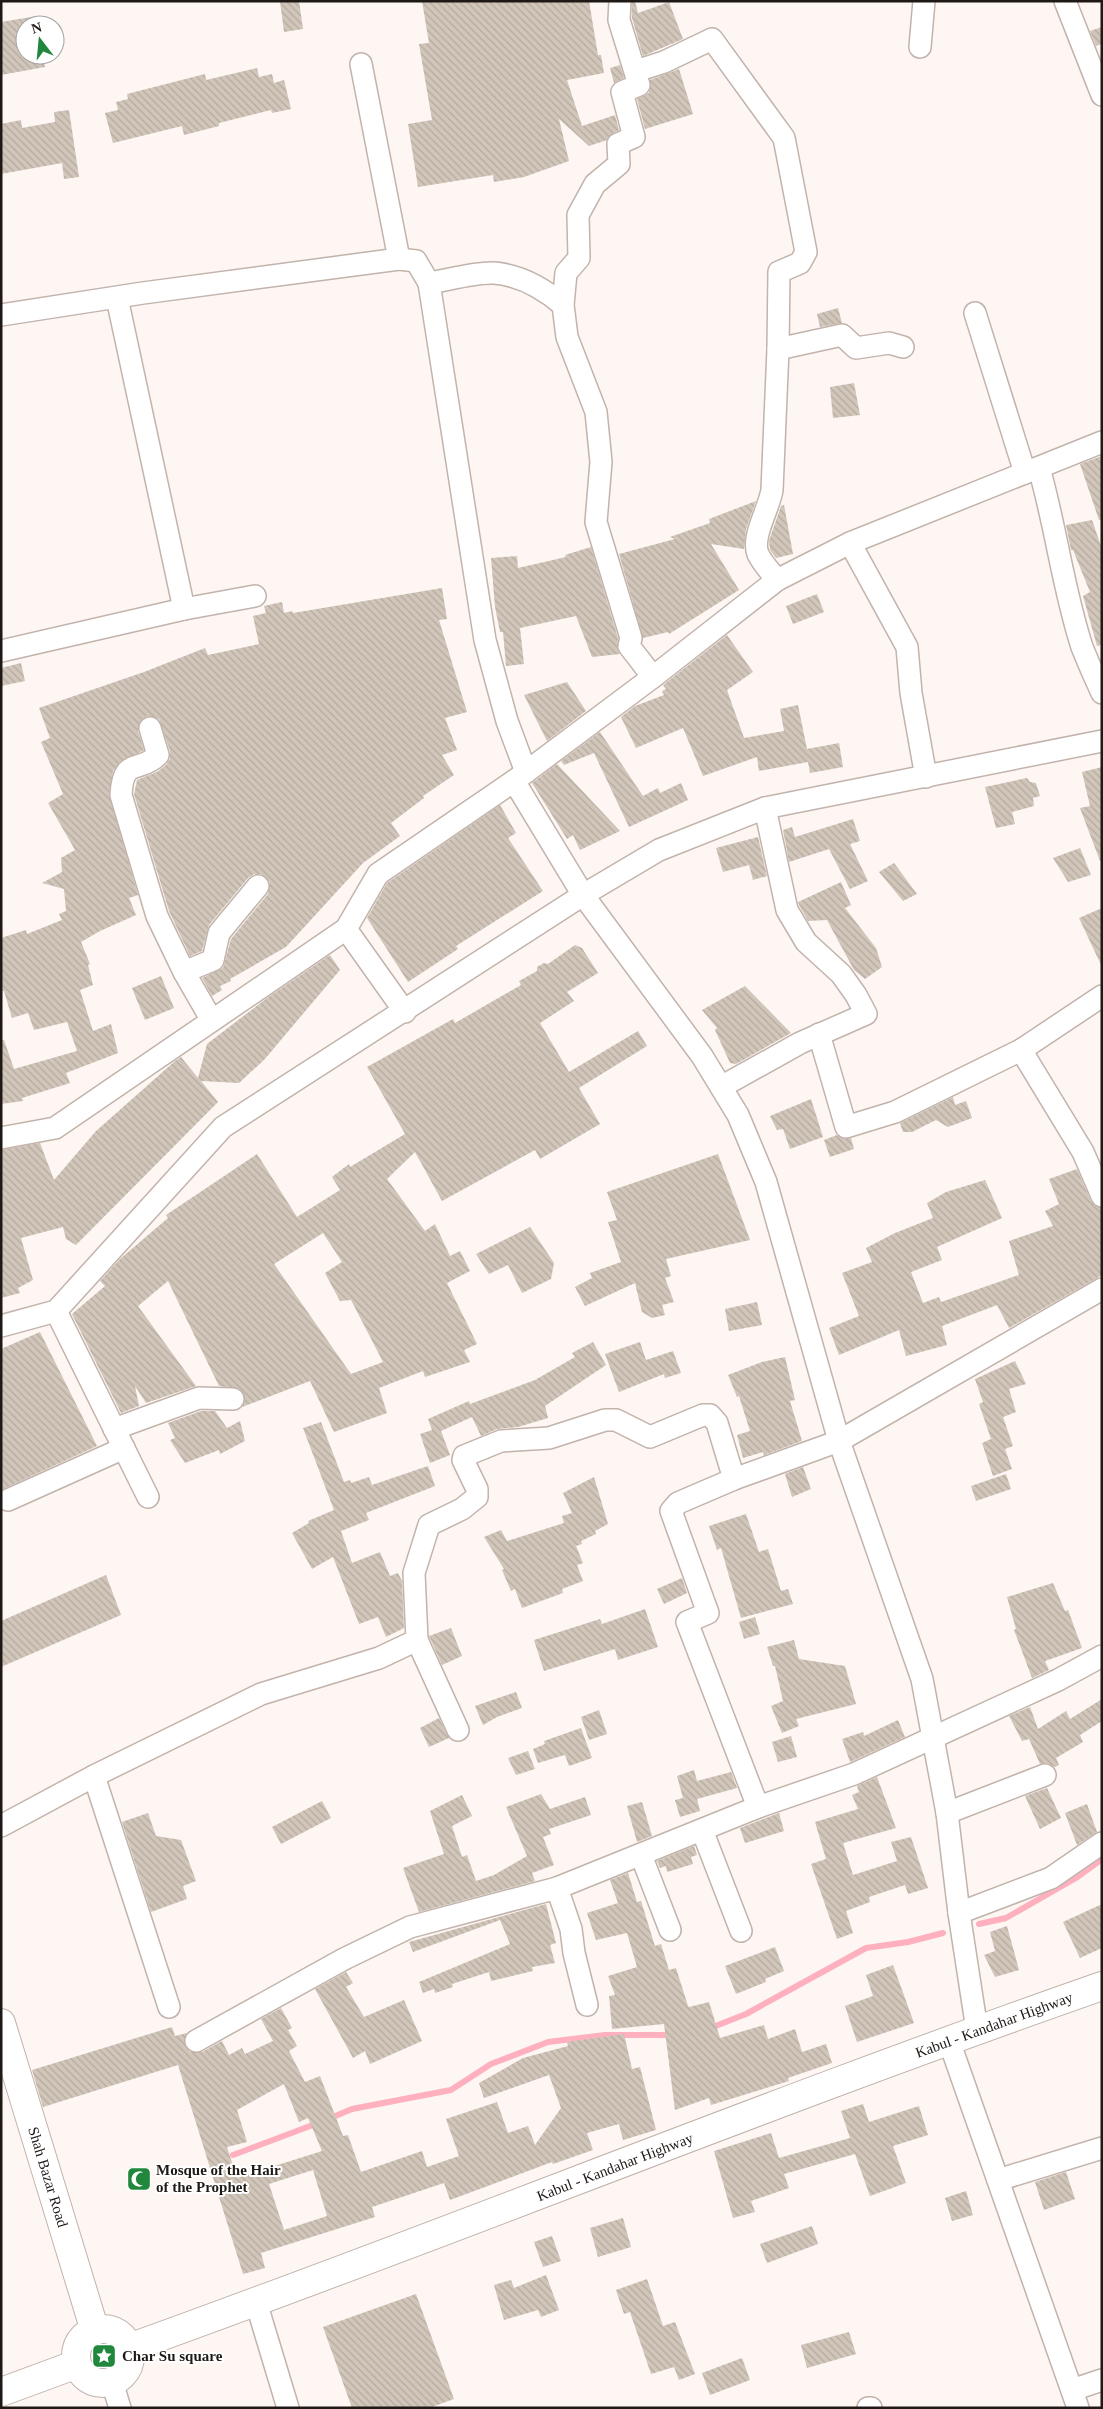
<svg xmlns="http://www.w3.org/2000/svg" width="1103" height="2409" font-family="'Times New Roman',serif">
<defs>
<pattern id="building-back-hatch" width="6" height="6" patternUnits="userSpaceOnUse" patternTransform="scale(1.25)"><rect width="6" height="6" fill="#d2c6ba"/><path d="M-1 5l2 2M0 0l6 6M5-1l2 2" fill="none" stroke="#b4aa9f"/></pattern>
</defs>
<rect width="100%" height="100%" fill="#fdf6f3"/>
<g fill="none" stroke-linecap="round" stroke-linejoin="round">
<g stroke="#feb0be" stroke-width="6">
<polyline points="979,1924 1006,1918 1076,1878 1102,1859"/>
<polyline points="708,2029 746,2014 866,1948 908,1942 943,1933"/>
<polyline points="328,2119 352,2109 451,2090 491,2064 548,2042 605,2035 672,2035"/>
<polyline points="233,2155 318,2123"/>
</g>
</g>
<g fill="url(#building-back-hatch)" fill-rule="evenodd">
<polygon points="280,1 299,1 303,29 284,32"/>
<polygon points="422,1 589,1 598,55 601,55 604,73 567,80 582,126 615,115 619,130 613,133 607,140 589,146 559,119 569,161 524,177 494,182 493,175 418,187 408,124 432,120 419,44 429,43"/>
<polygon points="632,1 635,1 638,13 669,2 683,39 643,56 632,18"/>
<polygon points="37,16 38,25 25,25 25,55 43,55 45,67 1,75 1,22"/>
<polygon points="1102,27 1102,44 1096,46 1090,31"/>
<polygon points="620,65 624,78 614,83 610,68"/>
<polygon points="257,68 259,77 272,74 274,83 284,80 291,109 272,113 271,110 219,123 219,126 184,135 182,126 113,143 105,113 118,110 116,102 128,99 127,94 205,74 206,80"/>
<polygon points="679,69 693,114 645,129 637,99 649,93 650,80"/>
<polygon points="69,110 79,177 64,179 62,163 1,174 1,124 21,120 22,128 55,122 54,112"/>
<polygon points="838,308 842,323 820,327 817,314"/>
<polygon points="854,383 860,415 833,418 830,387"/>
<polygon points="1102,456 1102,520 1099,520 1080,464"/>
<polygon points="756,501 746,529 744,549 711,544 739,590 669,634 668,632 643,638 619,554 675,539 670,537 710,523 709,519"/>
<polygon points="784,505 793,554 776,558 770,550 769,541 781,506"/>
<polygon points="1092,520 1102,549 1102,645 1097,646 1083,596 1090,592 1073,550 1071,550 1066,525"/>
<polygon points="591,547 618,638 617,648 620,654 592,657 576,616 520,628 524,664 506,666 503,632 500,632 495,607 491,558 517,556 518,568 566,557 565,555"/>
<polygon points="442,588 447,619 439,620 467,712 445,718 457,750 442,755 454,775 423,796 424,798 391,823 400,836 363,863 286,947 230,979 231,981 220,986 222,990 212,996 202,978 223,968 231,939 268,894 270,882 261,874 254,874 248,878 209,925 202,951 190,956 169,911 134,794 137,780 157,772 166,765 170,759 170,751 159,719 147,716 141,720 138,731 144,750 119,763 113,771 109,794 138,895 129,898 136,915 100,931 81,942 90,964 88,965 93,985 80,990 93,1031 111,1024 118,1053 66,1073 70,1083 22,1098 23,1101 1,1104 1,1040 4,1040 14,1069 77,1051 67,1022 34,1030 28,1013 12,1018 4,991 1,991 1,938 26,930 27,934 62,920 59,914 66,911 64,889 42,883 62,872 61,858 75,850 48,803 63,794 41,742 50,738 39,708 144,672 205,648 208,655 259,644 253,616 266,613 264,606 282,602 284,613 292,611 293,613"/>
<polygon points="817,594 824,612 793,624 786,606"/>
<polygon points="727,635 753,672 727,690 744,738 784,731 780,709 798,705 807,749 839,743 843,767 810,773 808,762 759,771 757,757 703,776 683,728 636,748 621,717 635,706 664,695 662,691 666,689 663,685"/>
<polygon points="21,663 25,681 1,686 1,668"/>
<polygon points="567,682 586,711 547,741 524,695"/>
<polygon points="600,732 643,796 658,788 660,793 681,783 688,800 629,827 594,753 564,765 561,761"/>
<polygon points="557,764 620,831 580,850 573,835 567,839 532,783"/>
<polygon points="1102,767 1102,860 1100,861 1080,808 1090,806 1082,772"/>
<polygon points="1027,778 1030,782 1036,783 1040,796 1033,798 1034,806 1012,812 1015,824 996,828 985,787"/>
<polygon points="500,805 516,833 508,838 543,891 456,946 458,949 408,982 367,918 387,883"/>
<polygon points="853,819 860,841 850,844 868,881 850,889 829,849 789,862 783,830 792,827 795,837"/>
<polygon points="758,837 767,876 753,880 749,865 723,872 716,848"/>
<polygon points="1080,848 1091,875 1068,882 1053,858"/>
<polygon points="894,863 917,894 903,901 879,872"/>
<polygon points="841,882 851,905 845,908 876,948 882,967 865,979 854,970 827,920 808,921 799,905 798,902"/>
<polygon points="1102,908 1102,967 1079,918"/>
<path d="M575,945L582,948L598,973L567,992L574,1001L540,1023L569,1072L638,1031L647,1046L579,1088L600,1124L540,1159L535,1150L442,1201L415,1152L387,1179L425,1231L435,1224L450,1256L460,1251L470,1271L447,1283L477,1344L464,1350L470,1362L425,1377L423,1371L379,1388L387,1413L334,1432L310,1381L242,1407L245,1399L240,1389L219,1386L168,1281L138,1306L196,1386L146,1403L135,1386L139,1406L121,1413L72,1314L105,1286L100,1281L120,1259L168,1218L166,1215L257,1154L297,1217L340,1190L332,1177L349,1164L350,1167L405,1134L367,1067L453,1019L455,1023L521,985L519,981L537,971V967L544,963L548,964ZM323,1233L342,1262L325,1273L340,1301L351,1300L383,1362L351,1374L274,1264Z"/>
<polygon points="330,955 340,970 264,1060 239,1083 201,1081 218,1102 76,1245 66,1239 63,1227 21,1238 33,1280 18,1288 20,1293 1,1298 1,1150 40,1143 54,1180 96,1131 175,1061 181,1057 198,1078 207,1044 267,998"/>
<polygon points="161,976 174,1008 145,1020 132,988"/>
<polygon points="745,986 791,1033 736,1064 730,1063 715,1030 717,1028 702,1010"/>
<polygon points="953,1097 955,1105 966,1101 972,1118 948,1127 936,1120 912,1132 903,1132 900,1123"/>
<polygon points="811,1099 823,1137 790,1149 783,1129 777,1130 770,1116"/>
<polygon points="837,1135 844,1139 851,1138 854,1149 830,1157 824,1140"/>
<polygon points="718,1154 750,1240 666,1259 671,1276 665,1278 674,1302 662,1305 665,1315 652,1318 642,1312 635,1283 585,1306 575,1287 592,1278 590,1273 621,1262 608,1222 617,1220 607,1192"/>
<polygon points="1077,1169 1091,1201 1095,1206 1102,1208 1102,1275 1009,1328 997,1305 942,1326 947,1345 906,1356 899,1330 839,1355 829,1328 859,1316 842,1273 872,1262 866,1248 895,1233 933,1218 927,1203 946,1192 985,1180 1002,1218 937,1247 942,1260 911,1272 923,1303 939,1297 941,1302 1019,1275 1009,1241 1053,1226 1045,1211 1059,1204 1049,1179"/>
<polygon points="530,1227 554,1263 551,1279 522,1293 508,1265 489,1274 476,1254"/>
<polygon points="757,1302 762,1325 729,1331 725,1309"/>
<polygon points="40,1332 97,1446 1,1490 1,1349"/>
<polygon points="593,1342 606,1365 545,1406 548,1418 518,1427 497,1429 481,1436 472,1417 441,1431 450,1455 430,1463 420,1434 432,1430 428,1419 469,1401 470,1404 535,1380 575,1357 572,1353"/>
<polygon points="640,1342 646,1360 673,1351 681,1373 665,1378 664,1374 619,1392 605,1354"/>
<polygon points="785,1357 795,1400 790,1401 802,1441 764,1455 763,1452 743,1458 737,1435 750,1431 739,1396 737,1397 728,1375 762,1362"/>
<polygon points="1015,1361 1026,1384 1009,1389 1016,1412 1003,1417 1013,1446 1005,1449 1012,1469 993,1476 982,1443 991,1439 979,1404 983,1402 975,1379"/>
<polygon points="201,1411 215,1411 227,1428 240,1421 245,1441 220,1454 219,1450 185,1463 170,1440 175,1438 168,1423"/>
<polygon points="321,1422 344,1482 350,1480 351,1483 369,1477 372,1485 428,1466 435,1486 366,1513 369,1520 341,1531 352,1563 380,1552 390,1576 398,1573 402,1581 404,1628 386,1637 378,1617 359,1624 333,1557 312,1569 292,1533 309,1523 308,1521 334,1510 303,1428"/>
<polygon points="803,1467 811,1489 792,1497 785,1474"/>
<polygon points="1006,1474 1011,1489 976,1501 971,1486"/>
<polygon points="594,1477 608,1524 595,1531 596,1534 581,1541 582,1544 576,1546 583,1563 577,1565 583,1581 562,1589 563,1593 522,1608 515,1589 511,1591 502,1570 504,1569 484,1537 501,1530 507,1541 564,1523 562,1516 572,1513 563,1493"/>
<polygon points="746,1514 759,1552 768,1549 781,1591 788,1589 793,1604 741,1618 721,1548 717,1550 709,1526"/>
<polygon points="106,1575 121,1615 1,1667 1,1621"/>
<polygon points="682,1578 687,1593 664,1604 657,1589"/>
<polygon points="1053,1583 1065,1611 1068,1610 1082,1648 1045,1661 1049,1670 1032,1678 1014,1630 1016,1629 1007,1597"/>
<polygon points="645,1609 658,1647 618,1660 615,1649 544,1671 534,1640 600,1619 602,1624"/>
<polygon points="755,1617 760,1634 744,1639 739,1622"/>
<polygon points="451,1628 462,1656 442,1665 429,1636"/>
<polygon points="794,1640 799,1659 845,1666 856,1704 796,1719 799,1726 782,1733 771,1706 783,1701 775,1666 773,1666 767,1647"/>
<polygon points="516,1692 522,1708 497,1717 483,1725 475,1706"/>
<polygon points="1102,1699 1102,1721 1080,1735 1083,1742 1056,1758 1059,1765 1055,1767 1047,1763 1040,1764 1029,1739 1022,1741 1009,1716 1030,1707 1038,1729 1066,1711 1070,1719"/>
<polygon points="599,1710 607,1734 589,1740 581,1717"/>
<polygon points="439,1718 449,1738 429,1747 420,1728"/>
<polygon points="898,1720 905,1737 850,1762 842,1739 863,1732 864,1736"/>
<polygon points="581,1728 592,1758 569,1766 565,1755 538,1763 533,1749 545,1744 544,1741"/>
<polygon points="791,1736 797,1757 778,1762 772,1742"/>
<polygon points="528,1751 535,1769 516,1775 508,1758"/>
<polygon points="694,1770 697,1781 731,1772 737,1788 697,1799 700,1811 680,1817 675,1800 683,1798 677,1776"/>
<polygon points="877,1777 896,1828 843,1843 853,1875 897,1861 891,1842 911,1837 928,1888 908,1894 905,1885 869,1897 870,1902 846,1911 853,1933 837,1939 811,1864 826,1859 815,1822 858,1809 852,1795 859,1792 857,1786"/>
<polygon points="1047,1788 1061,1818 1040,1829 1025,1796"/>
<polygon points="541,1794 550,1809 585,1797 591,1815 549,1829 551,1834 543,1837 554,1865 532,1873 535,1881 419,1912 403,1868 444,1854 430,1811 462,1795 472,1816 452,1826 462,1857 467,1855 476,1881 494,1875 527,1856 506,1807"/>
<polygon points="322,1801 331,1818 281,1844 272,1827"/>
<polygon points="642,1802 652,1836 637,1842 627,1806"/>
<polygon points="1087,1804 1097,1832 1077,1845 1065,1813"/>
<polygon points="148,1813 156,1836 181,1840 196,1881 183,1886 187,1899 151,1912 122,1822"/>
<polygon points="779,1813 784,1831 745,1843 740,1828"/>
<polygon points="694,1846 697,1855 691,1857 693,1864 667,1872 666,1866 660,1868 657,1861"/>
<polygon points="628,1873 637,1902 641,1901 655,1946 661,1944 669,1970 676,1968 688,2006 689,2007 709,2002 720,2038 764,2025 768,2039 795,2029 802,2052 826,2044 832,2063 788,2078 789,2081 711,2105 709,2098 675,2110 664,2024 612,2029 609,1996 615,1995 608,1976 637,1967 627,1933 596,1940 587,1913 618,1903 610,1880"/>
<polygon points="546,1904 556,1943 550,1945 555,1963 532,1967 533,1971 491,1981 489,1972 452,1984 453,1987 435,1993 434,1989 423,1993 419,1982 510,1944 500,1920 413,1952 409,1942"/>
<polygon points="1102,1904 1102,1948 1080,1958 1063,1922"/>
<polygon points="1007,1926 1019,1970 995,1977 984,1955 995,1951 990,1932"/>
<polygon points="775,1947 784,1971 765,1979 766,1982 736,1994 725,1966"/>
<polygon points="893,1965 914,2023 857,2042 845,2006 873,1996 866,1975"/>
<polygon points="346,1972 353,1983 346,1987 364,2017 404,2000 422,2041 370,2064 365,2051 353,2058 315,1989"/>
<path d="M281,2008L292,2028L288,2030L297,2046L289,2051L305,2082L320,2076L343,2136L348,2135L361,2172L422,2151L427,2167L459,2156L446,2119L497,2102L508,2133L528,2126L535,2145L561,2108L549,2075L484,2098L479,2083L523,2058L568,2046L567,2042L624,2034L632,2069L640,2067L656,2130L623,2140L619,2124L587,2133L593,2150L553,2164L552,2162L450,2200L444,2183L372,2207L375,2217L261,2253L265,2268L243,2274L178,2065L43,2107L32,2070L172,2027L175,2036L187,2033L184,2041L190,2052H202L222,2041L229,2055L242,2048L245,2054L273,2041L261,2019ZM284,2084L299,2122L308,2118L322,2151L237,2178L227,2147L247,2142L237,2110ZM313,2170L327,2216L284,2230L269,2184Z"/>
<polygon points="863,2104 869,2122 919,2106 928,2135 893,2146 906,2183 870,2196 855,2154 784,2174 789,2188 751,2201 755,2212 733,2218 714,2151 771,2133 779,2158 850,2138 841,2111"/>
<polygon points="1066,2172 1075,2199 1044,2210 1035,2182"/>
<polygon points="966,2191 973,2215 952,2221 945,2198"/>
<polygon points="623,2218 631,2247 598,2257 590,2228"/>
<polygon points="812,2226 818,2244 767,2263 760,2244"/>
<polygon points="552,2236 561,2261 543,2267 534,2242"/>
<polygon points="546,2275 559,2310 541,2317 538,2310 504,2320 494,2285 511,2280 514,2288"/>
<polygon points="647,2279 663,2326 675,2322 695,2374 679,2380 674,2367 651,2374 630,2312 624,2314 616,2290"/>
<polygon points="416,2294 454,2399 429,2408 352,2408 323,2327"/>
<polygon points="849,2332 856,2354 807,2368 801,2345"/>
<polygon points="742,2358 750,2380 710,2395 702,2373"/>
</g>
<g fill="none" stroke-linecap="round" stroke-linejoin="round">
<defs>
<g id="minor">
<polyline points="620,1 619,20 639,85 622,92 634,137 618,144 619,164 595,184 578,215 579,258 566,273 563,305 567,337 596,412 601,462 596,522 631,638 629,646 653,677"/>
<polyline points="1065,1 1102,95"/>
<polyline points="920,47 924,1"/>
<polyline points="361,64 399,259"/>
<path d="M636,71L664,62L712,39L784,138L806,252L800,263L779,272L778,349L772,490C769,509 751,537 758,554C762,563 771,572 777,580"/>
<path d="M429,283C448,280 475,272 494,273C520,275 544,289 563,305"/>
<polyline points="117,298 184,609"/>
<polyline points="975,313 1025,473"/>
<polyline points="1,315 143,293 399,259 416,261 429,283 485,640 507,721 526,772"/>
<polyline points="778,349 842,335 856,348 889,343 903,347"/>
<path d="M1039,468C1056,527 1063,589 1082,647C1088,662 1095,678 1102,693"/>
<polyline points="850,543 907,647 911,693 926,777"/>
<polyline points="1,651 184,609 255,596"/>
<path d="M150,728L158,755C139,774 123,756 121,795L157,916L184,972L211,1019"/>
<polyline points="514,781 583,895 702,1056 738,1115 766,1182 839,1441 922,1679 947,1813 959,1913 977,2030"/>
<polyline points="346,929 405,1012"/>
<polyline points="184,972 213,960 219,933 258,886"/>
<polyline points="819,1034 846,1127 895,1112 1021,1050 1102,996"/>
<polyline points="1021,1050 1083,1152 1102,1196"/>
<polyline points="721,1087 800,1043 866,1014 856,995 841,974 806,942 787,910 765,808"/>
<polyline points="1,1138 55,1128 346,929 378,874 514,781 653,677 777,580 850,543 1102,442"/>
<polyline points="56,1311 148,1497"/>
<polyline points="1,1326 56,1311 223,1127 583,895 659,850 765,808 1102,741"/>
<polyline points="114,1429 199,1398 233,1399"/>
<polyline points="8,1500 124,1448"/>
<polyline points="417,1640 458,1730"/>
<polyline points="94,1776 169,2007"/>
<polyline points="758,1807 687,1622 708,1613 671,1511 678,1503 734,1479 839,1441 1102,1289"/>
<polyline points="947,1813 1045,1775"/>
<polyline points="1,1826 94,1776 261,1694 379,1658 417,1640 414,1573 429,1525 462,1509 477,1497 477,1489 463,1460 464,1456 501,1441 549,1438 605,1420 616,1420 650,1437 703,1415 710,1415 717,1423 734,1479"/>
<polyline points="702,1830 741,1931"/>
<polyline points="641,1855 670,1930"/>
<polyline points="557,1888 571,1929 574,1953 587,2005"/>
<polyline points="959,1913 1051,1878 1102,1843"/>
<polyline points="196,2041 344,1959 410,1927 557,1888 758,1807 854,1774 1058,1680 1102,1656"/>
<polyline points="949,2041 1078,2408"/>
<polyline points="998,2180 1102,2148"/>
<polyline points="256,2302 288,2408"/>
<polyline points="112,2382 120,2408"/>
<polyline points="1072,2390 1102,2380"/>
<polyline points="868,2408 871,2408"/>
</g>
<g id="major">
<polyline points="1,2023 95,2331"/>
<circle cx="103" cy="2356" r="27"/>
<path d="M129,2348C455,2231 775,2100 1102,1986"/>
<polyline points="1,2392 77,2364"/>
</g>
</defs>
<use href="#minor" stroke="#c2b3ab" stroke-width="24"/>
<use href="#major" stroke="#c2b3ab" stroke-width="30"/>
<use href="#minor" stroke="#fff" stroke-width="21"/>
<use href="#major" stroke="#fff" stroke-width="28"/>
</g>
<defs>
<symbol id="mosque-square" viewBox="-11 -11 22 22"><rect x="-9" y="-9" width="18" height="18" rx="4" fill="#21873d" stroke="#fff"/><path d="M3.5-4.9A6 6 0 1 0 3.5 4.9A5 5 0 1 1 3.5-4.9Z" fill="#fff"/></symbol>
<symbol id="sight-square" viewBox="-11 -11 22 22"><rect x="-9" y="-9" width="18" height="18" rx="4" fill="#21873d" stroke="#fff"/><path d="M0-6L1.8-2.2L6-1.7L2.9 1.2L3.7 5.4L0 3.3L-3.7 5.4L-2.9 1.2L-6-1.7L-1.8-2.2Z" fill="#fff"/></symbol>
</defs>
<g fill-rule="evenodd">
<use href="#mosque-square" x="125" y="2165" width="28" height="28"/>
<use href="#sight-square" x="90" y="2342" width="28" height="28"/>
</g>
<g text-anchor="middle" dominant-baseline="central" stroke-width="4" stroke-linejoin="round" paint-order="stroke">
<g font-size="15" fill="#1f1916" stroke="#fff">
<text transform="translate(994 2025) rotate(-20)">Kabul - Kandahar Highway</text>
<text transform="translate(615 2167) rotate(-21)">Kabul - Kandahar Highway</text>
<text transform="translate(48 2177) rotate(73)">Shah Bazar Road</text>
</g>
<g font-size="15" font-weight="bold" fill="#1f1916" stroke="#fff" text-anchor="start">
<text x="156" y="2170">Mosque of the Hair<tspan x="156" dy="17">of the Prophet</tspan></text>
<text x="122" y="2356">Char Su square</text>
</g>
</g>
<rect width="1103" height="2409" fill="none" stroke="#1f1916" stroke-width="5"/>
<g transform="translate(40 40) rotate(344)"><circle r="24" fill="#ffffff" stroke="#a5a3a2"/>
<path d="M0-4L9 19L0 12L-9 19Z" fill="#21873d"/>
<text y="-8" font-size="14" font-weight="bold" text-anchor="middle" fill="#1f1916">N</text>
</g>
</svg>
